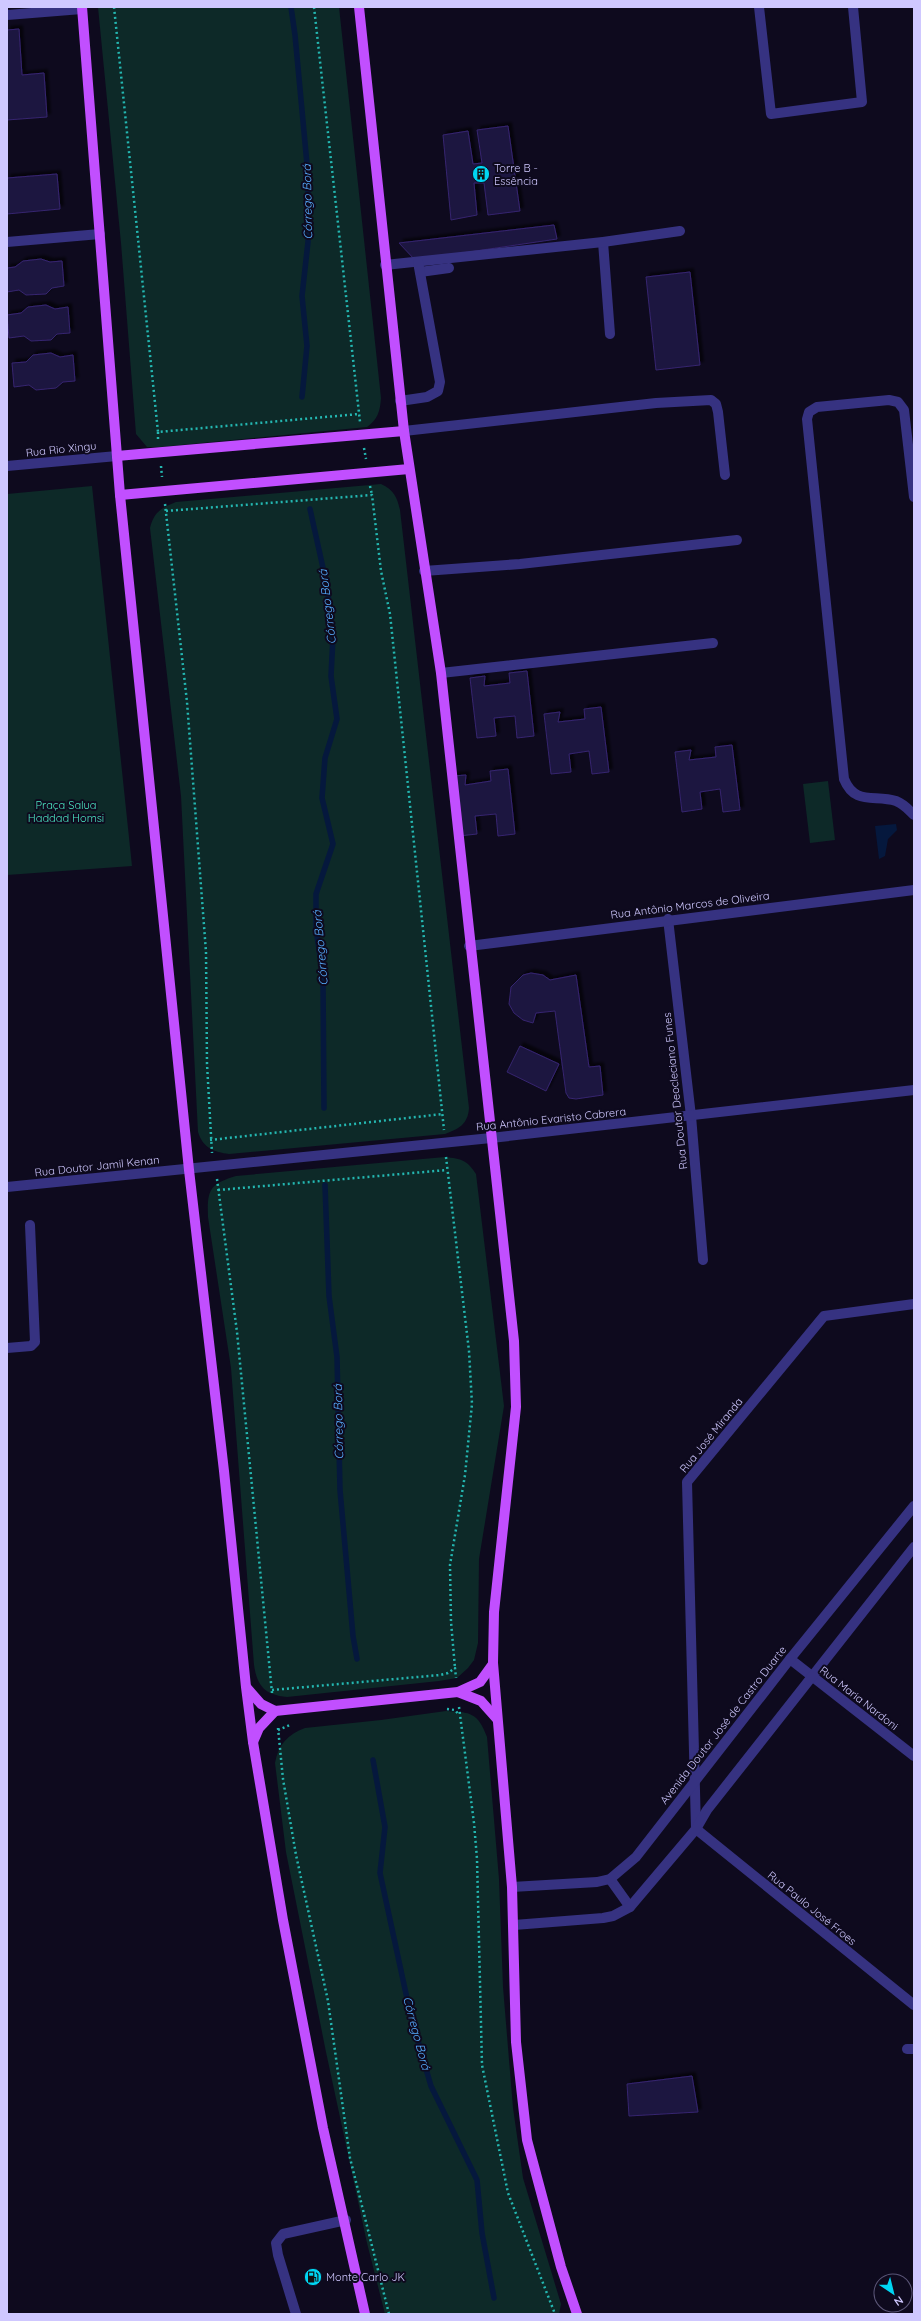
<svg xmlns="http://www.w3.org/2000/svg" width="921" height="2321" font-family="Quicksand,sans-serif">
<defs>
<filter id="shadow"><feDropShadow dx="3.5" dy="-3.5" stdDeviation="1" flood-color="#0009"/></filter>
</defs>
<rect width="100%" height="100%" fill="#0e0a1e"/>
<g fill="#0d2928">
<path d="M98,7H339L381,398C380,411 378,419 367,427L160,447H147L136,434L121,243Z"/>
<path d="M381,484C394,490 397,497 400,510L469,1108C468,1124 459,1129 445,1134L229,1154C214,1152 203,1148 198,1132L181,796L150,528C154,512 161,508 176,502Z"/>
<polygon points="92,486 132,866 7,875 7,494"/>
<polygon points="828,781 835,840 810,843 803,784"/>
<path d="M445,1157C462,1159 467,1160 476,1174L504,1406L479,1559L478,1643L474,1660L468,1668L457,1678L439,1681L287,1697C265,1695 257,1686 254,1665L231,1368L208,1217C207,1189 210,1184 236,1176Z"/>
<path d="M446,1711C471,1712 478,1713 487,1737L499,1879L503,1987L513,2108L523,2178L561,2304L559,2314H385L367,2243L326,2052L286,1852L275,1763C278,1745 288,1734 305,1728L381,1720Z"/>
</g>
<polygon fill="#05183d" points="896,824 897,830 888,839 885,856 879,859 875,826"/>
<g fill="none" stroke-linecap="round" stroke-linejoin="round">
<g stroke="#05183d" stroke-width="5.5">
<polyline points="291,7 295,35 308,175 308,242 302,296 307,346 302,397"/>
<polyline points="310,509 327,586 333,637 331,676 337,719 325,758 322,798 333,844 316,894 316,928 323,978 324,1108"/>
<polyline points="325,1185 329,1296 337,1357 340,1490 353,1636 357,1659"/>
<polyline points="373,1760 385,1827 380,1873 411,2017 431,2086 477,2180 482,2233 494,2298"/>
</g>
</g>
<g fill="#1f1541" stroke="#35256f" filter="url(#shadow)">
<polygon points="19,29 22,75 44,73 47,117 7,120 7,30"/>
<polygon points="508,126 520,211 488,215 484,183 474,183 477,215 451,220 443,135 468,131 473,164 482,163 477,130"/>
<polygon points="57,174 60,209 7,214 7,178"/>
<polygon points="554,225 557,239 415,260 399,243"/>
<polygon points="41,259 50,262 62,261 64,286 52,288 46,294 26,295 19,290 7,292 7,268 15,267 23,261"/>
<polygon points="690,272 700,365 656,370 646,277"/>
<polygon points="46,305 55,309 68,307 70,333 57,334 51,340 31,341 24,336 9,338 7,315 21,313 28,307"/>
<polygon points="51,353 60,357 73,355 75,381 63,382 56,388 36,390 29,385 14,387 12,363 26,362 33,355"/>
<polygon points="527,671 534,736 517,738 515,716 494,718 496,736 477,738 470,678 485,676 484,686 510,683 509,673"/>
<polygon points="601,707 609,772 592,774 589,751 569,754 571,772 551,774 544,714 560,712 558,722 585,719 584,709"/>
<polygon points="732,745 740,810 723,812 720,789 700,792 702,809 682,812 675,752 691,750 689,760 716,757 715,747"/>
<polygon points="508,769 515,834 498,836 496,814 475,816 477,834 459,836 453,776 466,775 465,785 491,781 490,771"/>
<polygon points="531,973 543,975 550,980 576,975 589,1067 600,1066 603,1095 576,1099 569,1098 566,1093 555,1011 536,1013 533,1023 523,1020 514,1013 509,1004 511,987 523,975"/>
<polygon points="520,1046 559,1064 546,1091 507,1072"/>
<polygon points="692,2076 698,2112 629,2116 627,2084"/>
</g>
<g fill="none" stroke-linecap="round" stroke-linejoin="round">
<g stroke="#24b7b1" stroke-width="2.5" stroke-dasharray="2 3" stroke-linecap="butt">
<polyline points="114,7 158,432 359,414"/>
<polyline points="314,7 360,422"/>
<polyline points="158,432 158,439"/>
<polyline points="364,448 366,459"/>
<polyline points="161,466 162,477"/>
<polyline points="370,486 372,495"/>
<polyline points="165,504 187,702 206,952 207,1064 212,1153"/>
<polyline points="166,511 372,495 381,571 390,614 444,1130"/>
<polyline points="210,1140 443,1114"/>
<polyline points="446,1157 469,1351 472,1404 465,1475 450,1565 451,1622 455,1668"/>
<polyline points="217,1179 237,1332 272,1693"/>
<polyline points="218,1190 447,1170"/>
<polyline points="272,1690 440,1675 448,1673 455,1668 456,1678"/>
<polyline points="459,1707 474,1823 477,1859 482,2065 508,2193 555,2314"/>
<polyline points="447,1709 455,1710 459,1715"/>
<polyline points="278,1728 283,1779 296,1855 328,2001 350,2158 389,2314"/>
<polyline points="278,1730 290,1725"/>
</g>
<g stroke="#363281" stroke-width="10">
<polyline points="759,7 771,114 862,102 853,7"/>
<polyline points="603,242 610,334"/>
<polyline points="385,265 603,242 680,231"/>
<polyline points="420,272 449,268"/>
<polyline points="400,401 427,397 438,391 440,382 418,262"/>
<polyline points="404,431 656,403 711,400 716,404 718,412 725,475"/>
<path d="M914,497L904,410L898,402L889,400L817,407L809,412L807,419L844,779C855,806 875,794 896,801C904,804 908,809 914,815"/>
<polyline points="424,571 520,564 737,540"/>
<polyline points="441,673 713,643"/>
<polyline points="7,1348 31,1346 35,1342 30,1225"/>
<polyline points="907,2049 914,2049"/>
<polyline points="296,2314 278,2255 276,2243 283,2234 346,2220"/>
</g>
<g stroke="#363281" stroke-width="10">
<polyline points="7,15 82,9"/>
<polyline points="7,242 100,234"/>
<polyline points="7,466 117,456"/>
<polyline points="668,919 691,1116 703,1260"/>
<polyline points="469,946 914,890"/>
<polyline points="7,1187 491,1138 914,1090"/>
<polyline points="914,1304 824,1316 687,1482 696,1829 914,2005"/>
<polyline points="790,1659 914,1756"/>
<polyline points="610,1879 630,1907"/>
<polyline points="512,1887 597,1882 610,1879 636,1857 790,1659 914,1506"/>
<polyline points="514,1925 603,1918 613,1916 630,1907 696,1829 707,1810 914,1547"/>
</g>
<g stroke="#c14fff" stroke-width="10">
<polyline points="82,7 120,495 189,1170 224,1471 246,1687 253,1742 283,1920 323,2128 365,2314"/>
<polyline points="359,7 404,431 441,673 514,1341 516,1407 494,1612 493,1663 512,1887 516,2042 527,2140 561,2267 577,2314"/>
<polyline points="117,456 404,431"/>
<polyline points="120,495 409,469"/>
<polyline points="247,1688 261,1704 275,1711 458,1692 480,1682 493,1664"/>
<polyline points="458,1692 481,1701 497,1719"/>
<polyline points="253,1742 259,1728 275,1711"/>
</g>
</g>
<defs>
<symbol id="building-disc" viewBox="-11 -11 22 22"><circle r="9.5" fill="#00d6f3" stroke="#0e0a1e"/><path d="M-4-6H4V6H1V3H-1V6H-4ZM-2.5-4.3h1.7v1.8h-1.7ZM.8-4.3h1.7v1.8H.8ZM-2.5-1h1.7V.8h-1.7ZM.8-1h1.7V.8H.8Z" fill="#111"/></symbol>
<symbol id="fuel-disc" viewBox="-11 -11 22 22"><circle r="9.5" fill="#00d6f3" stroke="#0e0a1e"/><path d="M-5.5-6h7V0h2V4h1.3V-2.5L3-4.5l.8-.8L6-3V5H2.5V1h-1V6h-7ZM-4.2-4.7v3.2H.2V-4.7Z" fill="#111"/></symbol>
</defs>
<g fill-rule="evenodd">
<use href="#building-disc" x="471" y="164" width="20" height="20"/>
<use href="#fuel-disc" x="303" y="2267" width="20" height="20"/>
</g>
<g text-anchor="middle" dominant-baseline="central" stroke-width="4" stroke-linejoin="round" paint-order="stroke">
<g font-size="11" fill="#cfc8ff" stroke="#0e0a1e" text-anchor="start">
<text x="494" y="168">Torre B -<tspan x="494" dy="13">Essência</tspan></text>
<text x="326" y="2277">Monte Carlo JK</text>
</g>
<g font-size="11" fill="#cfc8ff" stroke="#0e0a1e">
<text transform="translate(61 449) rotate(-6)">Rua Rio Xingu</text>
<text transform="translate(690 905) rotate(-7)">Rua Antônio Marcos de Oliveira</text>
<text transform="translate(675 1091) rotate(-96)">Rua Doutor Deocleciano Funes</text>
<text transform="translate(551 1119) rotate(-6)">Rua Antônio Evaristo Cabrera</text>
<text transform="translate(97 1166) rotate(-6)">Rua Doutor Jamil Kenan</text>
<text transform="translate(711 1435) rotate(-51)">Rua José Miranda</text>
<text transform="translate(859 1698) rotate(38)">Rua Maria Nardoni</text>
<text transform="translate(723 1725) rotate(-52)">Avenida Doutor José de Castro Duarte</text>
<text transform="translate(812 1908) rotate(39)">Rua Paulo José Froes</text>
</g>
<g font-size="11" fill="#4ce7c3" stroke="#0e0a1e">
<text x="66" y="805">Praça Salua<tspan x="66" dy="13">Haddad Homsi</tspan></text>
</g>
<g font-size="12" font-style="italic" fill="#56adff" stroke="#0e0a1e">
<text transform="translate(307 202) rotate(-91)">Córrego Borá</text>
<text transform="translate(327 607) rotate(-97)">Córrego Borá</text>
<text transform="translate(320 948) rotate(-95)">Córrego Borá</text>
<text transform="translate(338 1422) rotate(-91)">Córrego Borá</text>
<text transform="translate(417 2033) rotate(75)">Córrego Borá</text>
</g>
</g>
<rect width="921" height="2321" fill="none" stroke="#cfc8ff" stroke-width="16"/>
<g transform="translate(893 2293) rotate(145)"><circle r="19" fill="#0e0a1e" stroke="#5b5678"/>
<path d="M0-3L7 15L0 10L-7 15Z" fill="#00d6f3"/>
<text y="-6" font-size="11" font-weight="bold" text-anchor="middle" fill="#cfc8ff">N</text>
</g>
</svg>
